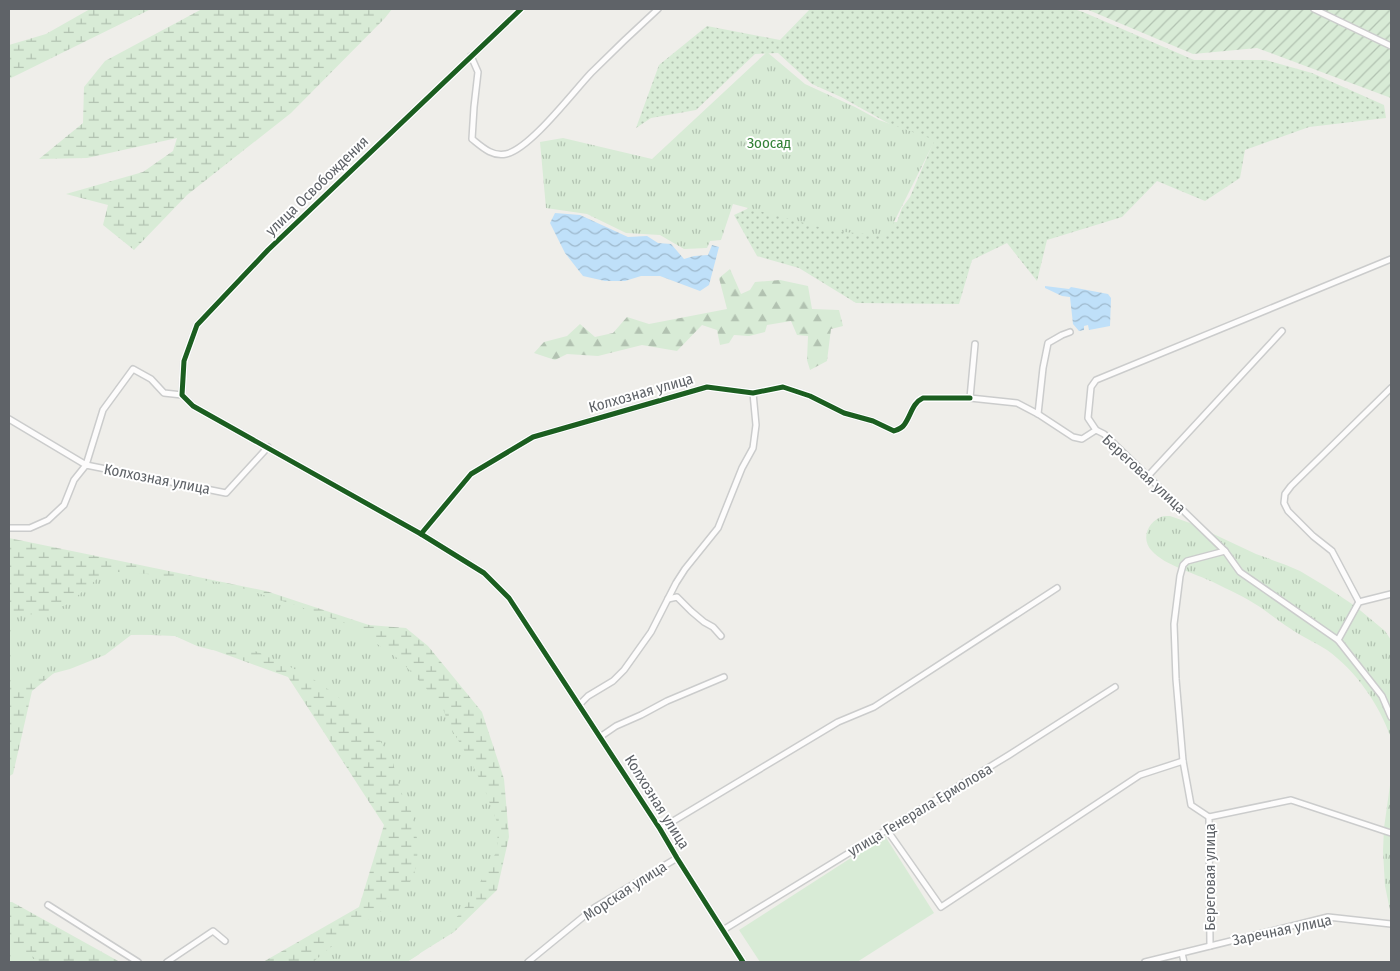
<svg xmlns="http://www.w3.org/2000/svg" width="1400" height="971" font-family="'Fira Sans Condensed',sans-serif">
<defs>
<pattern id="grass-dots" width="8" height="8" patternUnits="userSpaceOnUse" patternTransform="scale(1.25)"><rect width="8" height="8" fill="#d8ebd6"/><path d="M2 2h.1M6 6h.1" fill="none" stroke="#b2c2b1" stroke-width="1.8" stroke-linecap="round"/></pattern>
<pattern id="forest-firs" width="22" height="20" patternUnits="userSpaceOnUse" patternTransform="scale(1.25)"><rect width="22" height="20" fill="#d8ebd6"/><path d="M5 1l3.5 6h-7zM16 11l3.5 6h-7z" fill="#b2c2b1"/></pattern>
<pattern id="wetland-marsh" width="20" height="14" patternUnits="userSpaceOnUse" patternTransform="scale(1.25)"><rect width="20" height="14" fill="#d8ebd6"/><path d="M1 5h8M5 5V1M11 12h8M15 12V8" fill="none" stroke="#b2c2b1"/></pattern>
<pattern id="park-tufts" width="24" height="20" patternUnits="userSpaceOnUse" patternTransform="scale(1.25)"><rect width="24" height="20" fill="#d8ebd6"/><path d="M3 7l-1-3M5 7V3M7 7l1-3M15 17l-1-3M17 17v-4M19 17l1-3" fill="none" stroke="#b2c2b1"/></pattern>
<pattern id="garden-furrows" width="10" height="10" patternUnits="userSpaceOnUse" patternTransform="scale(1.25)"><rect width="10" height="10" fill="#d8ebd6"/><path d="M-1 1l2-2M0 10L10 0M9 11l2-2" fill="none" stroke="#b2c2b1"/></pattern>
<pattern id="water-waves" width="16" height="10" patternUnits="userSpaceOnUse" patternTransform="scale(1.25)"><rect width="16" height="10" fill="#bfe0f9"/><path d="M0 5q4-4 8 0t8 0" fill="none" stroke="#9eb9cd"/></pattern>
</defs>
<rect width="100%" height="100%" fill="#efeeea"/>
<polygon fill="url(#grass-dots)" points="810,9 1074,9 1083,12 1194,60 1266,60 1312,73 1384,105 1386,118 1309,127 1245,150 1240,178 1205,201 1157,181 1122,217 1047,240 1037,281 1007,243 972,260 959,304 856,303 799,268 757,256 734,215 768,199 853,221 897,222 902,208 910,197 933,143 904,132 841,97 812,84 778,53 755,54 696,110 651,118 636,128 659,65 707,26 780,40"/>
<polygon fill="url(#forest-firs)" points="730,269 741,294 750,290 755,282 780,280 808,286 812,309 839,310 843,326 831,329 827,361 810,370 807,360 808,336 797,335 791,321 767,325 765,332 749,336 734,335 729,343 720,345 717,330 702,325 677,351 642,345 598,356 567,354 555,360 534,353 544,342 567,336 580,324 595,337 613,333 627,317 649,324 727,309 719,278"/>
<g fill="url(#wetland-marsh)">
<polygon points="90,9 151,9 9,79 9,45 46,34"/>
<polygon points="202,9 392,9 385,18 291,113 187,195 134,250 103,225 108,205 66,194 143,172 173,151 177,138 87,158 39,159 83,123 84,87 105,61"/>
<polygon points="9,538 266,591 369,625 406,628 428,646 482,712 504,779 509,837 497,890 454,932 406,962 263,962 359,907 384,825 288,677 175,636 103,633 32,691 13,774 9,776"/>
<polygon points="9,902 12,902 120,962 9,962"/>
</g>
<g fill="url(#park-tufts)">
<polygon points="767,52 805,84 855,107 879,120 935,140 887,236 834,231 733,204 721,240 710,241 707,248 684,249 660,235 626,233 587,214 546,208 540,142 563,138 652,159"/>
<path d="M1164,516H1170L1190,523L1256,554L1286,565L1300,571L1325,586L1355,606L1385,631L1391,640V738C1379,704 1356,671 1327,650C1315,642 1302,637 1291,629C1280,622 1270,614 1260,607C1245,597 1229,590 1213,582C1196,574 1164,565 1152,551C1140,539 1148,520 1164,516Z"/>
<polygon points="112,572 129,572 226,583 292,604 350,625 400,660 442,706 449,725 471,762 484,788 498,825 497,850 488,869 466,906 449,926 418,955 407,962 313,962 349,932 389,906 406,888 414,876 417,859 418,844 412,813 400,790 393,763 373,728 362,717 332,692 307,675 265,655 255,651 228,651 212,650 197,646 175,636 163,634 131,635 105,655 70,669 9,685 9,615 43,614 68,604 97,579"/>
<polygon points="1391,778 1391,915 1385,886 1383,851 1384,828"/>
<path d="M9,948C21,949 31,955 40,962H9Z"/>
</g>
<polygon fill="url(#garden-furrows)" points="1086,9 1391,9 1391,98 1257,48 1193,54"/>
<polygon fill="#d8ebd6" points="885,836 934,913 857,962 760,962 739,930"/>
<g fill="url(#water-waves)">
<polygon points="555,213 580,215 628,237 647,236 658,243 671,244 684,259 694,256 708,255 712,245 719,247 709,285 700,291 660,276 641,276 625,281 605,281 583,276 565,253 550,223"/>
<polygon points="1045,286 1069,289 1071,287 1108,294 1111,298 1110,326 1089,330 1088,325 1084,326 1084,330 1079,331 1073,324 1070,297 1062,296 1045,288"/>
</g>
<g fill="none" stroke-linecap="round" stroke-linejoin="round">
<defs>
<g id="minor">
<polyline points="521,9 268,250 197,325 184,361 182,395 193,406 421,534 484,573 509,598 660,829 677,858 743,962"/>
<polyline points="1314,9 1391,46"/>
<path d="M471,56L478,72L474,107L472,139C482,147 492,157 506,154C530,149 573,92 591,73C613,51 635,30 658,9"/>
<polyline points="975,344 970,398 1017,403 1038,414 1073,437 1082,439 1096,430 1104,434 1225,551 1240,572 1338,640 1382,696 1391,717"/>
<polyline points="1038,414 1043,368 1048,343 1062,335 1070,332"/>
<polyline points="9,419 86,465 103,410 133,369 151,379 164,393 182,395"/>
<polyline points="1096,430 1088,418 1091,387 1096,380 1391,259"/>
<polyline points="1148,476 1282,331"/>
<polyline points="9,528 30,528 48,520 64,505 74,480 86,465 226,493 268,447"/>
<path d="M421,534L471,474L533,437L707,387L753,393L783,387L810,396L844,413L873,421L894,431C897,430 902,428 904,425C911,416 912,403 923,398H970"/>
<polyline points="668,599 677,597 691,611 704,622 713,627 721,636"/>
<polyline points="1359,602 1332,551 1313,536 1288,511 1284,503 1285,494 1291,486 1391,388"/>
<polyline points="1338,640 1359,602 1391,594"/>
<polyline points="579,705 588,696 613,681 624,670 651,632 676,583 685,569 718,528 742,468 753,448 756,425 753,393"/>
<polyline points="600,737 616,726 641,715 667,701 724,677"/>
<polyline points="1209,817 1191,805 1183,761 1176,679 1174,624 1180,576 1183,565 1187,561 1225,551"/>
<polyline points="660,829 838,722 874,707 1057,588"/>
<polyline points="887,830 941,907 1140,775 1183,761"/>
<polyline points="48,905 138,962"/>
<polyline points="723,930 1009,755 1115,687"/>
<polyline points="1210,946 1209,817 1291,800 1391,833"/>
<polyline points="1182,953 1184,962"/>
<polyline points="167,962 213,931 225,941"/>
<polyline points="528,962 594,908 677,858"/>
<polyline points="1145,962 1328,917 1391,924"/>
</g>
</defs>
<use href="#minor" stroke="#cbcccc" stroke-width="8"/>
<use href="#minor" stroke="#fdfcfc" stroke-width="5"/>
<defs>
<g id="cycleway">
<polyline points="521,9 268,250 197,325 184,361 182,395 193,406 421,534 484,573 509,598 660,829 677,858 743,962"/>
<path d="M421,534L471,474L533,437L707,387L753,393L783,387L810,396L844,413L873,421L894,431C897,430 902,428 904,425C911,416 912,403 923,398H970"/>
</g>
</defs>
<use href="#cycleway" stroke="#fff" stroke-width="8"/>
<use href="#cycleway" stroke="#1b5e20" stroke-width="5"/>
</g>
<g text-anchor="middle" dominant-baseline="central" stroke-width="4" stroke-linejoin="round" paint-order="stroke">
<g font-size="15" fill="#348238" stroke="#fff">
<text x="769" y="143">Зоосад</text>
</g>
<g font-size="15" fill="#5f6368" stroke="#fff">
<text transform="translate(317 186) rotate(-44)">улица Освобождения</text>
<text transform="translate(641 393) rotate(-16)">Колхозная улица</text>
<text transform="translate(1144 474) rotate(43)">Береговая улица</text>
<text transform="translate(157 479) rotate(11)">Колхозная улица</text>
<text transform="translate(657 802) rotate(58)">Колхозная улица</text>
<text transform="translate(920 810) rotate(-31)">улица Генерала Ермолова</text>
<text transform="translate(1210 877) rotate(-90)">Береговая улица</text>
<text transform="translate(625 891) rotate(-33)">Морская улица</text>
<text transform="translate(1282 930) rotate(-12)">Заречная улица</text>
</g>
</g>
<rect width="1400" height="971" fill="none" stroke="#5f6368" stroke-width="20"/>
</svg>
